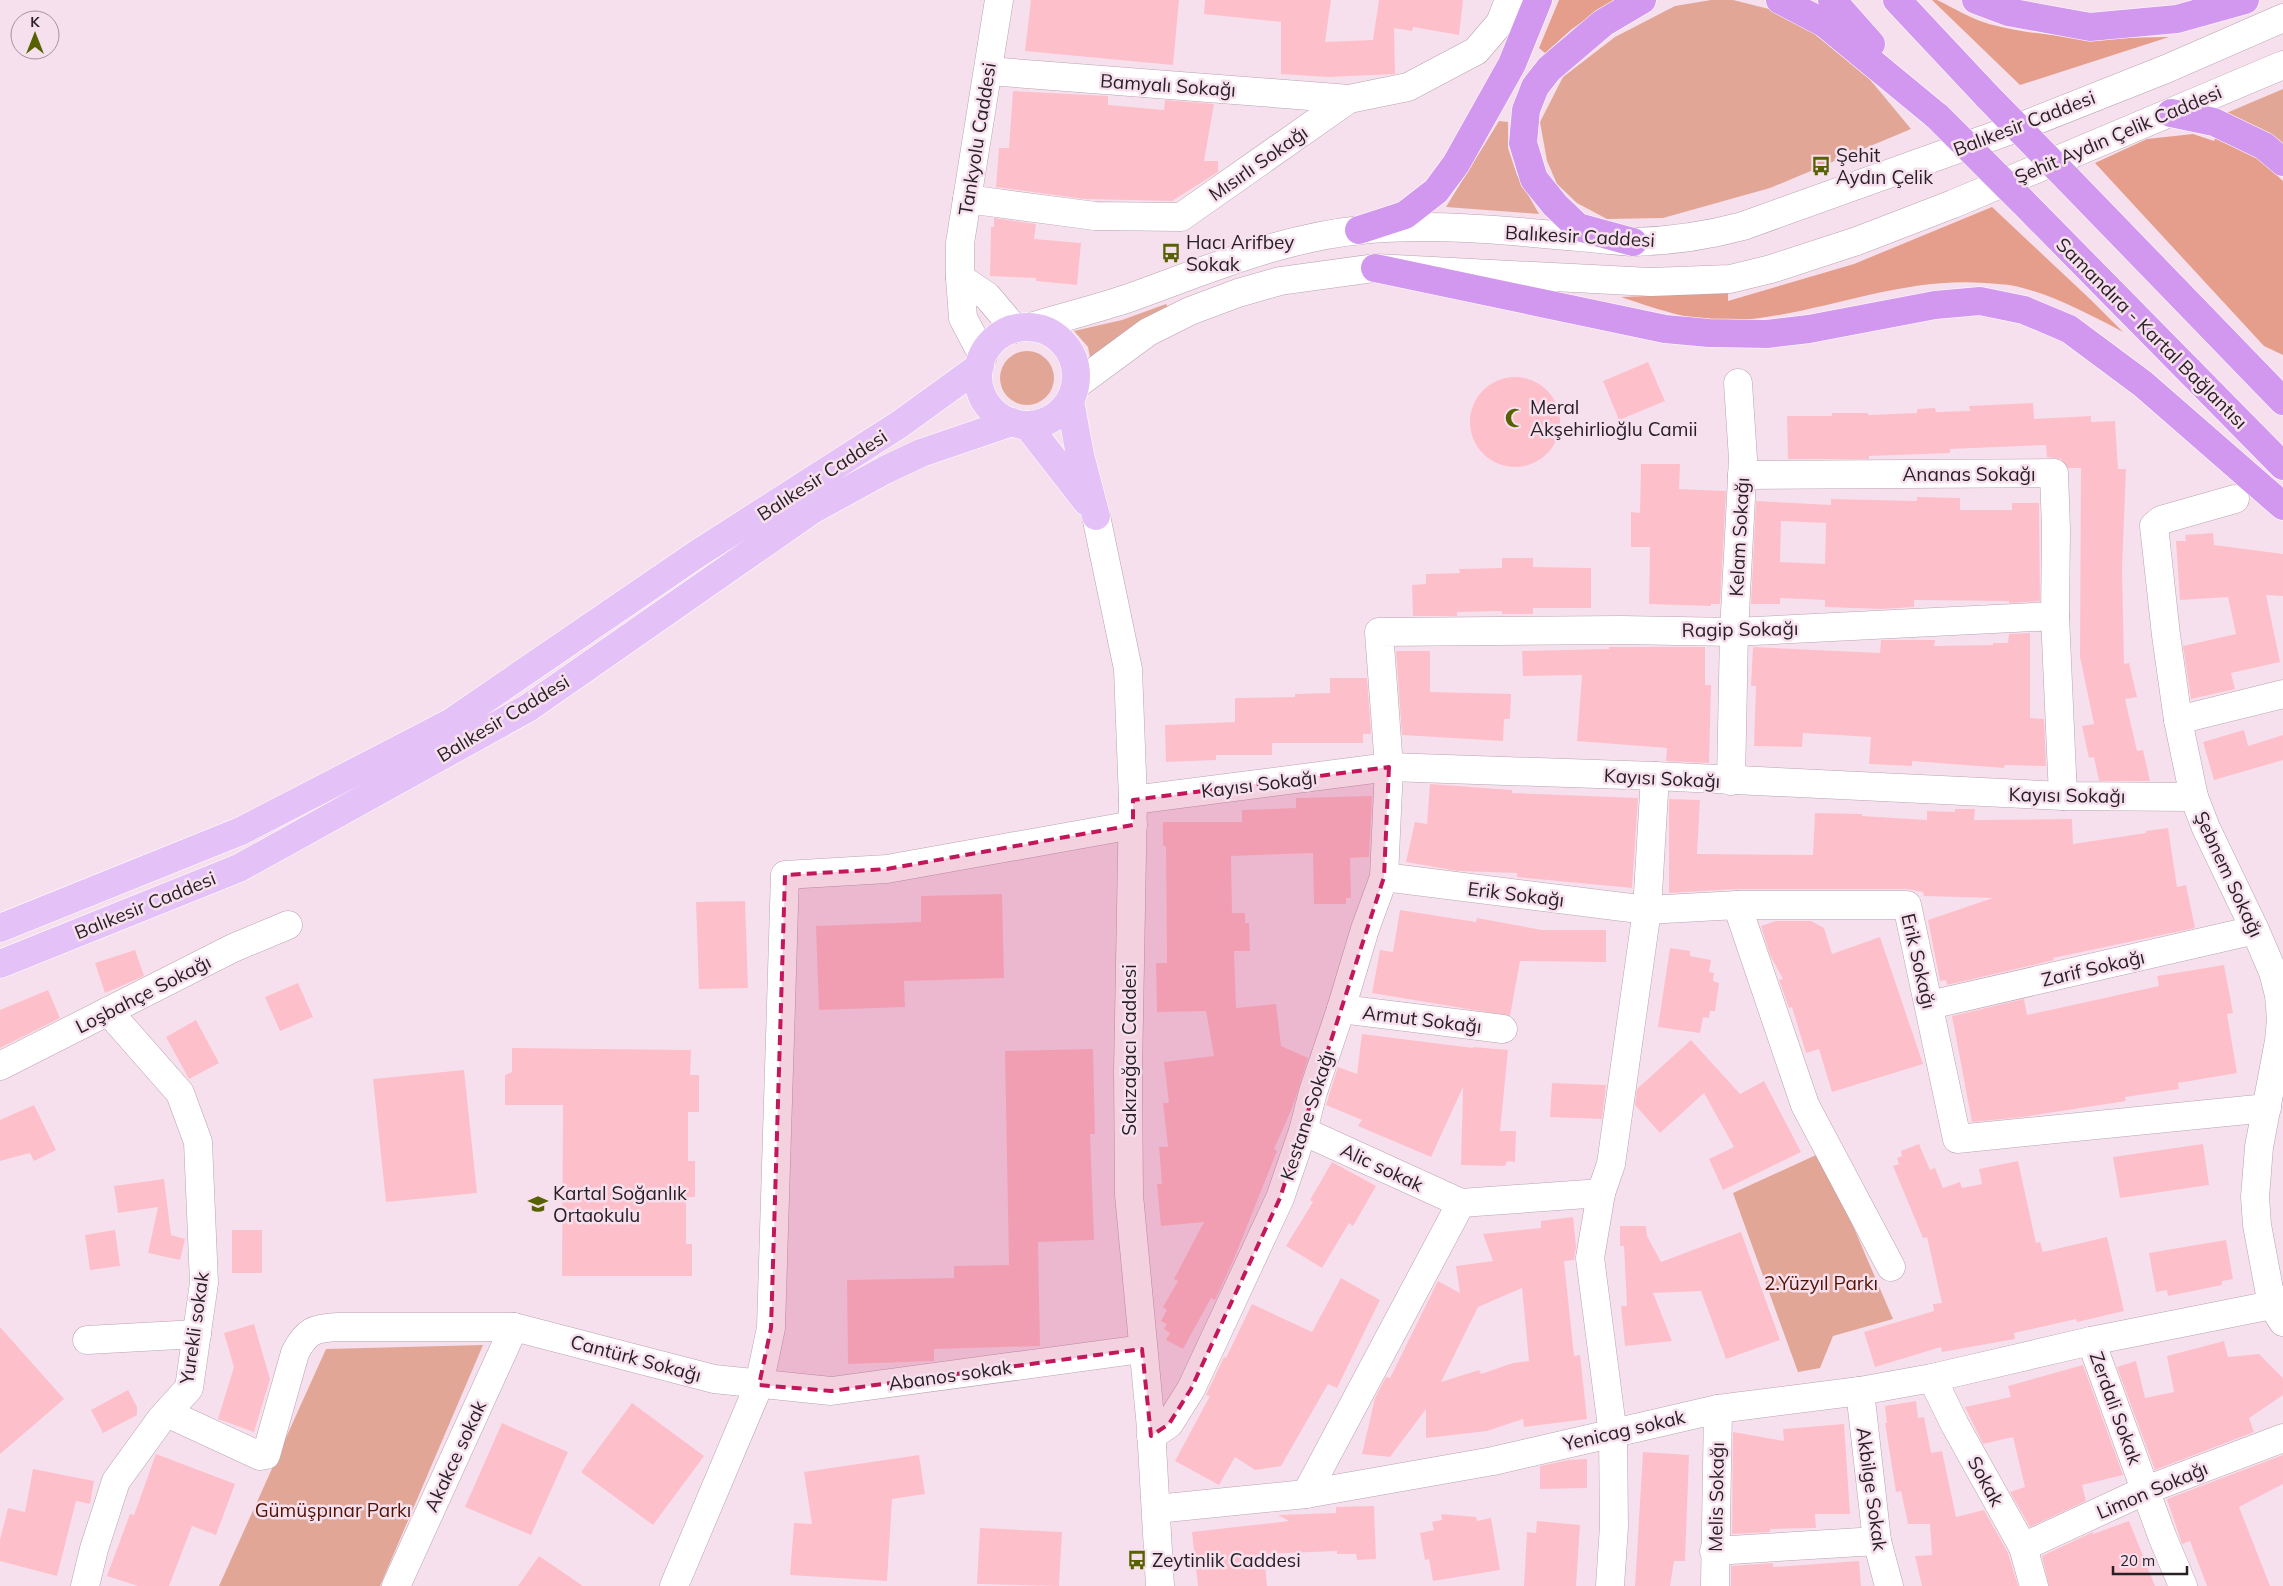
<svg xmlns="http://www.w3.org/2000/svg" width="2283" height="1586" font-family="Mulish,sans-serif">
<rect width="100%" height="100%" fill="#f7e0ee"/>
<g fill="#e1a696">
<polygon points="1711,0 1733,0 1777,11 1822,38 1867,76 1911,129 1770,188 1663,218 1607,219 1577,203 1557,184 1547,161 1540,122 1563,77 1615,37 1675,6"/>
<polygon points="2283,89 2283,149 2224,114"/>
<polygon points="1499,121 1508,122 1508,148 1517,175 1539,214 1446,207"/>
<polygon points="1166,304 1168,307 1091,362 1088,347 1074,331 1122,320"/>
<circle cx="1027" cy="378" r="27"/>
<polygon points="1816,1155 1829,1170 1893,1319 1833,1336 1820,1368 1798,1372 1733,1193"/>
<polygon points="483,1345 380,1586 219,1586 326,1349"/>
</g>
<g fill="#e59e8c">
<polygon points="1559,0 1614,0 1572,29 1545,53 1539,48"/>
<path d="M1932,0H1937C1954,8 1971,19 1989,24C2050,40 2107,38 2169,37L2020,85Z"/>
<polygon points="2193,134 2214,141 2217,134 2255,156 2283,181 2283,355 2264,346 2095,163 2147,139"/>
<path d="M1992,207L2091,300L2123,332C2088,314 2054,295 2015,286C2006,284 1995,284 1985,283C1898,276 1817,316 1731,321C1696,323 1654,308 1621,297L1728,293V301L1854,264Z"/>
</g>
<g fill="#fdc0ca" fill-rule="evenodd">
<polygon points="1031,0 1179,0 1173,65 1025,51"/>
<polygon points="1205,0 1331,0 1325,42 1373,40 1379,0 1463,0 1459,35 1413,27 1412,31 1394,28 1395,74 1328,77 1281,74 1281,22 1204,14"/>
<polygon points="1013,91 1108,96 1108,105 1164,110 1165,100 1214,104 1204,161 1218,161 1218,172 1172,201 1084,199 996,187 999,148 1009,148"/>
<polygon points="994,218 1036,224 1034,239 1081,243 1077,285 1036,281 1036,278 990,276 991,227 994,227"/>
<polygon points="1648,362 1665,401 1619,420 1603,381"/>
<circle cx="1515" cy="422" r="45"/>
<polygon points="2033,403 2034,419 2091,416 2091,422 2115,421 2118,469 2126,469 2122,569 2124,664 2129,663 2137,697 2125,699 2137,751 2143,750 2150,781 2099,781 2094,757 2089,758 2082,726 2094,724 2080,657 2081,468 2068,468 2061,459 2047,457 2046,445 1950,449 1950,453 1869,456 1869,459 1788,459 1787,416 1832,416 1832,413 1868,413 1868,415 1917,413 1917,409 1935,408 1936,412 1970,411 1969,406"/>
<polygon points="1641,464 1680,464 1679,489 1726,491 1720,604 1711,604 1711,606 1649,604 1650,547 1631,547 1631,512 1640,513"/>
<path d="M1917,497L1960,498V510H2012V503H2039L2040,601L2009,603V601L1914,600V607L1881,609L1825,607V600L1780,598V604H1751L1756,501L1831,505V499L1917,501ZM1781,521L1826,523L1825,564L1780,562Z"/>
<polygon points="2213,533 2214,545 2283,554 2283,596 2266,595 2280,662 2231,673 2235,689 2191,699 2183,646 2236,634 2228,597 2180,600 2176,541 2186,541 2185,535"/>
<polygon points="1502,558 1533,558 1533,567 1591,568 1591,608 1533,608 1533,614 1502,614 1502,611 1457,612 1457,616 1413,616 1412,585 1426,584 1426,574 1460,573 1459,569 1502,568"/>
<polygon points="2030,633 2030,718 2044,719 2046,766 2005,765 2004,768 1912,761 1912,766 1869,764 1871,737 1803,733 1802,747 1754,746 1756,686 1751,686 1753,647 1880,653 1881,640 1935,640 1934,646 1993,645 1993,643 2008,643 2009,634"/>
<polygon points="1609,647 1705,647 1705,685 1711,685 1709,763 1666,761 1667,748 1577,741 1582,675 1523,676 1522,651 1609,649"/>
<polygon points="1396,651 1430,651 1430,692 1511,694 1510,719 1504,719 1503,741 1402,735"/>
<polygon points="1330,678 1367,678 1371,734 1363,734 1363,743 1272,743 1272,755 1216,755 1216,760 1166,762 1165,725 1235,722 1235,698 1295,697 1295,694 1330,693"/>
<polygon points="2244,730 2248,746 2283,735 2283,760 2214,780 2203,742"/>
<polygon points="1430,784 1512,790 1512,793 1638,798 1632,888 1517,877 1517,873 1458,871 1406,862 1415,822 1427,824"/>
<polygon points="1372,796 1369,857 1350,858 1351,898 1346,898 1346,904 1314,904 1313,853 1231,856 1232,913 1245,913 1245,923 1249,923 1250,951 1234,951 1236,1008 1276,1004 1281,1046 1308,1058 1293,1106 1274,1149 1277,1151 1233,1261 1215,1300 1211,1298 1183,1349 1166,1340 1170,1333 1164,1329 1167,1324 1161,1321 1167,1310 1163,1307 1178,1281 1174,1279 1204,1222 1161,1226 1157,1184 1162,1184 1159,1147 1168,1147 1163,1103 1169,1103 1164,1062 1214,1056 1206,1011 1157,1012 1156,963 1167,963 1166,847 1163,845 1163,822 1242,822 1242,810 1296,808 1296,798"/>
<polygon points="1669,799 1700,800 1697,854 1813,855 1815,813 1862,814 1862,816 1927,820 1927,811 1955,812 1955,809 1975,809 1974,820 2072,819 2073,844 2146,833 2146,831 2168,828 2177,887 2186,885 2195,928 2053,958 2054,960 1947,985 1946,980 1940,981 1928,920 1993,898 1924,896 1923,892 1907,889 1737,889 1669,893"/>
<polygon points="1002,894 1004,978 904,981 905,1007 819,1010 816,926 921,922 921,896"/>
<polygon points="745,901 748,988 699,989 696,902"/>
<polygon points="1400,910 1476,922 1477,918 1542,930 1606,930 1606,962 1520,961 1510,1016 1372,993 1380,950 1393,952"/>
<polygon points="1776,921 1811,921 1824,928 1832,954 1880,937 1923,1064 1832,1092 1819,1049 1806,1053 1792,1007 1789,1008 1779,980 1783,979 1770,955 1761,926"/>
<polygon points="1670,948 1690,951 1690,956 1711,960 1709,972 1714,973 1713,981 1719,983 1715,1011 1710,1011 1709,1018 1703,1017 1700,1033 1658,1027"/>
<polygon points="135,950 144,976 105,993 95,963"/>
<polygon points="2224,965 2233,1013 2227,1014 2237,1073 2178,1083 2179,1089 2125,1097 2126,1101 2023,1117 1972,1122 1952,1016 2024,999 2027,1015 2159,986 2157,976"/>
<polygon points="298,983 313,1017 280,1031 265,997"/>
<polygon points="48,990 60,1018 0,1048 0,1010"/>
<polygon points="196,1020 219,1063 189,1079 166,1037"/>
<polygon points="1362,1034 1473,1048 1473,1047 1508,1050 1500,1131 1516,1131 1515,1162 1507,1161 1505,1166 1461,1165 1463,1087 1431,1157 1358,1126 1362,1120 1326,1105 1338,1067 1357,1074"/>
<polygon points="1691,1040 1740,1094 1764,1081 1801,1152 1723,1190 1709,1159 1734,1147 1704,1093 1660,1133 1635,1105 1637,1089"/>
<polygon points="512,1048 691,1050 690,1075 699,1075 699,1112 688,1112 688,1161 695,1161 695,1197 686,1197 686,1244 692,1244 692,1276 562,1276 563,1105 505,1105 505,1075 512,1072"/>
<polygon points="1093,1049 1095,1134 1090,1134 1094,1240 1038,1242 1040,1346 934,1349 934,1361 848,1364 847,1280 954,1278 954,1266 1009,1265 1005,1051"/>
<polygon points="464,1070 477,1193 386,1202 373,1079"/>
<polygon points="1552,1083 1606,1085 1602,1119 1550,1117"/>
<polygon points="34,1105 56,1150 34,1161 30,1153 0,1161 0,1120"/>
<polygon points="1919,1144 1930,1170 1935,1168 1943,1188 1960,1182 1962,1188 1982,1184 1979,1169 2018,1161 2036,1243 2040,1242 2043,1252 2107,1237 2124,1311 2077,1322 2076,1319 2014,1333 2015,1339 1942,1352 1941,1347 1875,1367 1864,1332 1934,1311 1933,1304 1942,1303 1927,1237 1923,1238 1893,1166 1899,1164 1897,1158 1902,1156 1901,1151"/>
<polygon points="2203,1144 2209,1185 2120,1198 2113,1157"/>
<polygon points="1332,1162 1376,1186 1353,1226 1349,1223 1322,1268 1286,1246 1313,1202 1310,1200"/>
<polygon points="164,1179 171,1235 185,1239 180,1260 148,1253 158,1207 118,1213 114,1186"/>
<path d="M1573,1217L1576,1247L1574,1260L1564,1261L1574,1356L1580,1355L1587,1419L1524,1427L1523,1419L1487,1431L1426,1438V1409L1390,1457L1362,1454L1375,1398L1386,1377L1390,1378L1438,1281L1460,1293L1456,1266L1493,1261L1483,1234L1541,1228V1221ZM1522,1288L1529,1361L1513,1363L1481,1374L1479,1370L1441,1382L1478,1307Z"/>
<polygon points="1620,1226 1646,1226 1647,1236 1661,1262 1741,1232 1780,1340 1726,1359 1701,1291 1653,1293 1672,1341 1625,1346 1621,1306 1627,1306 1624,1246 1620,1246"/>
<polygon points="115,1230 120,1266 90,1270 85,1235"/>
<rect x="232" y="1230" width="30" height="43"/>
<polygon points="2226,1240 2233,1279 2222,1281 2222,1285 2168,1296 2167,1290 2156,1292 2149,1253"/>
<polygon points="1341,1278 1380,1300 1337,1388 1328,1384 1281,1466 1255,1470 1235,1457 1219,1485 1175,1461 1210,1396 1206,1395 1224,1357 1226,1358 1252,1304 1312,1332"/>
<polygon points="254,1324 270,1379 254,1432 218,1419 234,1367 224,1333"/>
<polygon points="0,1327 64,1399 0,1454"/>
<polygon points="2224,1341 2228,1357 2259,1354 2283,1378 2283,1395 2249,1418 2254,1432 2155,1470 2117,1367 2136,1361 2145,1398 2174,1392 2167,1356"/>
<polygon points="2083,1365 2123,1475 2082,1485 2086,1501 2030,1527 2010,1492 2025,1487 2013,1437 1983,1444 1965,1407 2011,1397 2008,1386"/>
<polygon points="128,1390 137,1407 137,1415 103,1433 91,1410"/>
<polygon points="1916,1401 1918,1418 1924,1417 1931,1453 1942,1451 1956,1517 1984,1510 2008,1553 2018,1586 1922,1586 1915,1556 1932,1555 1930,1524 1908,1524 1901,1491 1896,1492 1885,1423 1887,1423 1885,1406"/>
<polygon points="632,1403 704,1456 653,1525 581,1472"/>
<polygon points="502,1423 568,1452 531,1535 465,1507"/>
<polygon points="1844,1424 1850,1514 1815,1514 1816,1528 1770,1529 1770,1532 1732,1534 1733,1432 1784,1441 1783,1429"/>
<polygon points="1643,1452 1689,1455 1685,1561 1674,1561 1670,1586 1635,1586"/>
<polygon points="156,1454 235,1484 216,1535 192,1526 169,1586 138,1586 107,1576 130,1514 134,1515"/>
<polygon points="919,1455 925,1494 892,1499 887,1581 790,1575 794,1523 812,1524 804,1472"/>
<polygon points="2283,1455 2283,1484 2239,1507 2270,1586 2207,1586 2190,1541 2182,1544 2167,1499"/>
<polygon points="1587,1459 1587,1488 1540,1489 1540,1466 1569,1460"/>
<polygon points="33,1469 94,1481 90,1504 76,1501 57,1576 0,1561 0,1540 8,1508 25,1512"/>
<polygon points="1374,1506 1376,1559 1357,1560 1356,1554 1337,1554 1337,1551 1264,1554 1267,1586 1198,1586 1192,1532 1289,1521 1278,1515 1336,1513 1336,1507"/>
<polygon points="1441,1514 1476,1517 1477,1521 1491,1518 1500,1570 1433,1581 1429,1559 1425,1560 1420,1533 1434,1530 1432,1522 1442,1520"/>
<polygon points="1537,1521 1580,1525 1576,1586 1524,1586 1527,1532 1536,1533"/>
<polygon points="2129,1521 2155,1586 2049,1586 2042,1556 2093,1532 2093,1534"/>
<polygon points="980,1528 1062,1532 1059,1586 977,1584"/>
<polygon points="539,1556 583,1586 518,1586"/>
<polygon points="1859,1561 1861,1586 1731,1586 1731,1566 1773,1563 1773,1567"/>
</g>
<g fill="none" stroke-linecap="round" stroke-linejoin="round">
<defs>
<g id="minor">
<polyline points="988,71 1349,99"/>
<polyline points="967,199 1095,216 1181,217 1349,99 1408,87 1476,51 1500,23 1509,0"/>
<polyline points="960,278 987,296 1015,329"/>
<polyline points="983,356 963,318 960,278 960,243 999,0"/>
<polyline points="1742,475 2054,473 2056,529 2055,616"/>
<polyline points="2235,499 2161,520 2154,526 2166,635 2178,720 2194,797 2206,828 2255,930 2273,972 2279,995 2281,1019 2279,1041 2259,1147 2255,1197 2257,1225 2272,1305 2283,1322"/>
<polyline points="2178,720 2283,694"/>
<polyline points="1731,781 1734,632 1743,459 1738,383"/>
<polyline points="1133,800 1389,767 1655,776 2063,796 2194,797"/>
<polyline points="1384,877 1647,910 1737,905 1907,905 1957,1139 2267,1108"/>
<polyline points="1737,905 1805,1105 1891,1267"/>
<polyline points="1930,1005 2255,930"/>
<polyline points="1341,1009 1503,1029"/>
<polyline points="0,1066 233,948 288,925"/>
<polyline points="1303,1131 1461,1203"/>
<polyline points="1601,1193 1590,1258 1613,1435 1614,1526 1610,1586"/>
<polyline points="87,1340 197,1334"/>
<polyline points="2091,1341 2162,1536 2183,1586"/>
<polyline points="1932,1378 1955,1425 2023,1547 2034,1586"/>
<polyline points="1860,1391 1877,1541 1889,1586"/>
<path d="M167,1413L260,1456L266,1455L295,1353C306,1331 314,1328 338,1327H514L714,1379L831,1391L1142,1349"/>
<polyline points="1151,1436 1169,1424 1191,1389 1280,1198 1303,1131 1313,1092 1341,1009 1365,929 1384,877 1389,767 1379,632 1621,630 1734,632 2055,616 2063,796"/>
<polyline points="1306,1494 1461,1203 1601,1193 1611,1164 1647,910 1655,776"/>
<polyline points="1156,1509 1306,1494 1493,1461 1718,1409 1860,1391 1932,1378 2091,1341 2272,1305 2283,1300"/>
<polyline points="2023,1547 2146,1490 2283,1438"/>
<polyline points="1714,1551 1877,1541"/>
<polyline points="85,1586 94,1549 116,1481 161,1419 189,1388 204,1283 198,1142 180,1093 108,1011"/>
<polyline points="396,1586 514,1327"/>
<polyline points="674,1586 759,1385 771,1328 785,875 887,869 1133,825"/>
<polyline points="1715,1586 1718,1409"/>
</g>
<polyline id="tertiary" points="1096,516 1128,669 1133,800 1128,1072 1129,1195 1151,1428 1160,1586"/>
<g id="secondary">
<path d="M1031,327C1063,317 1096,309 1129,298C1204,271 1280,238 1361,230C1451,221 1543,235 1633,242C1671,241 1706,236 1743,226L2022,126L2166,69L2283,18"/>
<polyline points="1076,385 1148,332 1190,311 1238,293 1280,281 1375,268 1651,282 1730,279 1771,269 1857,241 1953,204 2283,65"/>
</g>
<g id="primary">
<circle cx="1027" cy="376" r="49"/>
<polyline points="1070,401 1080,455 1096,516"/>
<polyline points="1027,425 1087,502"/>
<polyline points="0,928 241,831 450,723 697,554 900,424 980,366"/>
<polyline points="0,964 239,868 528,708 812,510 885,470 921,453 1012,422"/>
</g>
<g id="motorway">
<polyline points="1780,0 1824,23 1938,117"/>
<polyline points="1832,0 1871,44"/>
<polyline points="1897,0 1988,97"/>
<polyline points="1976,0 2008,12 2090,27 2177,19 2245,0"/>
<polyline points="2171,113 2214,122 2264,146 2283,162"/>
<polyline points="2067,178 2283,401"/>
<polyline points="2022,201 2283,466"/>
<polyline points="1359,230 1405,215 1436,191 1456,164 1512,64 1538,0"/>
<polyline points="1633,242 1578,227 1555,205 1534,179 1523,143 1526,110 1535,87 1549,69 1603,23 1642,0"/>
<polyline points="1375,268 1665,329 1709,333 1767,334 1809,329 1935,305 1980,301 2024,310 2069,329 2143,384 2283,506"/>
</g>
</defs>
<use href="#minor" stroke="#b9a3b0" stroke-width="29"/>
<use href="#tertiary" stroke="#b9a3b0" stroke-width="29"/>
<use href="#secondary" stroke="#b9a3b0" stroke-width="29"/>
<use href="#primary" stroke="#fff" stroke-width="29"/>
<use href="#motorway" stroke="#fff" stroke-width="29"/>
<use href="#minor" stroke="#fff" stroke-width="28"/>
<use href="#tertiary" stroke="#fff" stroke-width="28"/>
<use href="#secondary" stroke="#fff" stroke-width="28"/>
<use href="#primary" stroke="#e4c1f6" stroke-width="28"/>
<use href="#motorway" stroke="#d298f0" stroke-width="28"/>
<defs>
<g id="motorway-bridge">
<polyline points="1988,97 2067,178"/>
<polyline points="1938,117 2022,201"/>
</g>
</defs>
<use href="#motorway-bridge" stroke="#fff" stroke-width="29" stroke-linecap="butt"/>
<use href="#motorway-bridge" stroke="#d298f0" stroke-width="28"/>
</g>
<path fill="#c2185b" fill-opacity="0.2" stroke="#c2185b" stroke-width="4" stroke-dasharray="10 6" stroke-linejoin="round" d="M1389,767L1384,877L1280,1198L1191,1389L1169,1424L1151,1436L1142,1349L831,1391L759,1385L771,1328L785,875L887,869L1133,825V800Z"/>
<defs>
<symbol id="bus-bare" viewBox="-9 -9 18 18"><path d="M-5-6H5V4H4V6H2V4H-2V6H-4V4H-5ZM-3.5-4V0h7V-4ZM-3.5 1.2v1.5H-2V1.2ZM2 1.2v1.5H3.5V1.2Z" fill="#576100" stroke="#f7e0ee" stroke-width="2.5" paint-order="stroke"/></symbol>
<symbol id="mosque-bare" viewBox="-9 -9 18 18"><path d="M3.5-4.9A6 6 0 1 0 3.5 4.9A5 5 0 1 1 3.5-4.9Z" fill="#576100" stroke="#f7e0ee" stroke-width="2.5" paint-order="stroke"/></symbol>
<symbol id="school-bare" viewBox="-9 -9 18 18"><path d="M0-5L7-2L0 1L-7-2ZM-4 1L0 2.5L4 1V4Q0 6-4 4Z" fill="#576100" stroke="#f7e0ee" stroke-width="2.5" paint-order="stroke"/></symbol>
</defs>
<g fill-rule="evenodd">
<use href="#bus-bare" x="1807" y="152" width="28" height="28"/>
<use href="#bus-bare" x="1157" y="239" width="28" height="28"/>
<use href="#mosque-bare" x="1501" y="404" width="28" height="28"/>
<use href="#school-bare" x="524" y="1190" width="28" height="28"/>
<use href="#bus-bare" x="1123" y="1546" width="28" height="28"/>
</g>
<g text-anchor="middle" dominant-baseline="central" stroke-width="5" stroke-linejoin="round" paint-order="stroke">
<g font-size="19" fill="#282025" stroke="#f7e0ee">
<text transform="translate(1168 85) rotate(4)">Bamyalı Sokağı</text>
<text transform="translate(2024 123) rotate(-21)">Balıkesir Caddesi</text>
<text transform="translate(2118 134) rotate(-23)">Şehit Aydın Çelik Caddesi</text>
<text transform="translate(977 139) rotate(-81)">Tankyolu Caddesi</text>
<text transform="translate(1258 163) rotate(-35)">Mısırlı Sokağı</text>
<text transform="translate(1580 236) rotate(3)">Balıkesir Caddesi</text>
<text transform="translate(2152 333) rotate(45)">Samandıra - Kartal Bağlantısı</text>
<text x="1969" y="474">Ananas Sokağı</text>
<text transform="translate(822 475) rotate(-33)">Balıkesir Caddesi</text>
<text transform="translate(1739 537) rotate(-87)">Kelam Sokağı</text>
<text transform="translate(1740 629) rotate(-1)">Ragip Sokağı</text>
<text transform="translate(503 718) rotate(-31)">Balıkesir Caddesi</text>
<text transform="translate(1662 778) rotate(3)">Kayısı Sokağı</text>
<text transform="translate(1259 784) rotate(-7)">Kayısı Sokağı</text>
<text transform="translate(2067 795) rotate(1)">Kayısı Sokağı</text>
<text transform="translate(2229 874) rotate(65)">Şebnem Sokağı</text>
<text transform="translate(1516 894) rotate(7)">Erik Sokağı</text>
<text transform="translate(145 905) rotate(-22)">Balıkesir Caddesi</text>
<text transform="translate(1919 961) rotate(77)">Erik Sokağı</text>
<text transform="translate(2093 968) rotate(-13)">Zarif Sokağı</text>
<text transform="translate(143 994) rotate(-27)">Loşbahçe Sokağı</text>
<text transform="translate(1422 1019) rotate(7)">Armut Sokağı</text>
<text transform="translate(1129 1050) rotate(-90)">Sakızağacı Caddesi</text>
<text transform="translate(1307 1115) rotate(-72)">Kestane Sokağı</text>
<text transform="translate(1382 1167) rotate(25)">Alic sokak</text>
<text transform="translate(194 1328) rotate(-82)">Yurekli sokak</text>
<text transform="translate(636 1358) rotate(15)">Cantürk Sokağı</text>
<text transform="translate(950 1375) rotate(-8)">Abanos sokak</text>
<text transform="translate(2116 1408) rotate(70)">Zerdali Sokak</text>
<text transform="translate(1624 1430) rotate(-13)">Yenicag sokak</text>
<text transform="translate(455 1456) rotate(-65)">Akakce sokak</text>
<text transform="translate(1986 1481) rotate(61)">Sokak</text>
<text transform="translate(1872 1489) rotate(82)">Akbilge Sokak</text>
<text transform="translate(2152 1490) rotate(-23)">Limon Sokağı</text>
<text transform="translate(1716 1497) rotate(-89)">Melis Sokağı</text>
</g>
<g font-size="19" fill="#282025" stroke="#f7e0ee" text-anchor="start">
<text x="1836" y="155">Şehit<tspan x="1836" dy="22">Aydın Çelik</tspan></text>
<text x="1186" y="242">Hacı Ari̇fbey<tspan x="1186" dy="22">Sokak</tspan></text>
<text x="1530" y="407">Meral<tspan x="1530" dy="22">Akşehirlioğlu Camii</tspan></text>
<text x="553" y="1193">Kartal Soğanlık<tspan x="553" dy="22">Ortaokulu</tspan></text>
<text x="1152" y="1560">Zeyti̇nli̇k Caddesi̇</text>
</g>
<g font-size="19" fill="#501203" stroke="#f7e0ee">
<text x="1821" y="1283">2.Yüzyıl Parkı</text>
<text x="333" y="1510">Gümüşpınar Parkı</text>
</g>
</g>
<g transform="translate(35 35)"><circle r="24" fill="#f7e0ee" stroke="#a4939e"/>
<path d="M0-4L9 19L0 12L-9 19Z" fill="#576100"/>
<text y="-8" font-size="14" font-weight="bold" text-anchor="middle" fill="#282025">K</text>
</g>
<path d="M2113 1566v8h74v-8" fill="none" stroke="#282025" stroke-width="2.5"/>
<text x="2120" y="1566" font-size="15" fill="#282025" stroke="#f7e0ee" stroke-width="4" paint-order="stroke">20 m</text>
</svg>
